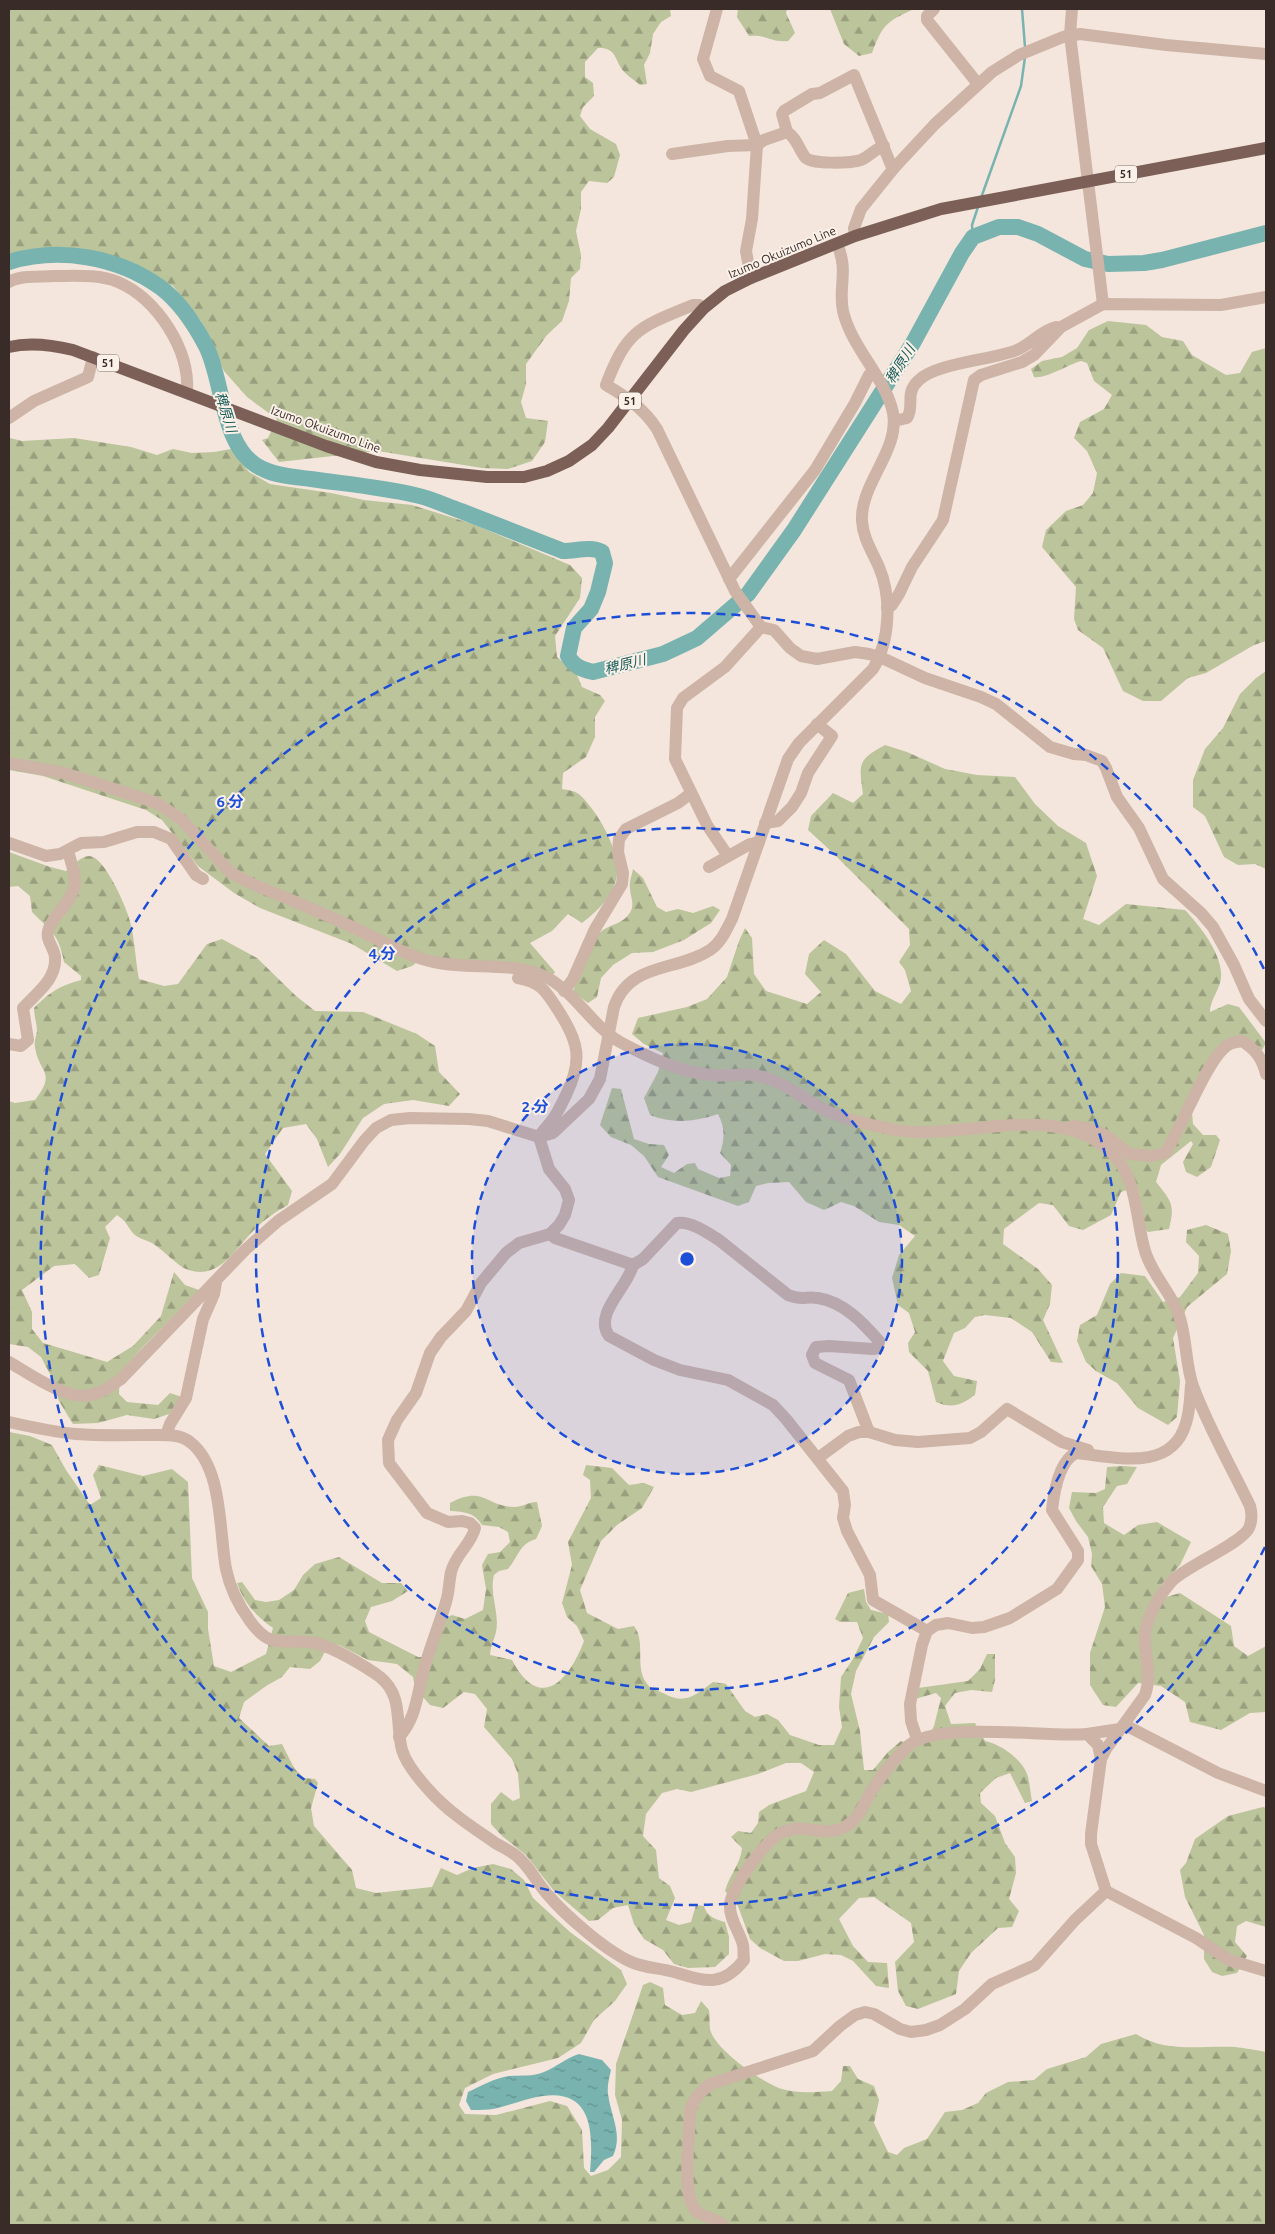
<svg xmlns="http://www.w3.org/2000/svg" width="1275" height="2234" font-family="Ubuntu,'Noto Sans JP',sans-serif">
<defs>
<pattern id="forest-firs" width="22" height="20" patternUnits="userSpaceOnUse" patternTransform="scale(1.25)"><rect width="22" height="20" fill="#bbc49a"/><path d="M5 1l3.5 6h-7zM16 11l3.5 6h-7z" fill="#999f7e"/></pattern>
<pattern id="water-ripples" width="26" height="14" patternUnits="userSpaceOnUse" patternTransform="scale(1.25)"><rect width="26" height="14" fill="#78b3b0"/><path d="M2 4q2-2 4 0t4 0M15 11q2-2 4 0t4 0" fill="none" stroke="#63928f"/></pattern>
</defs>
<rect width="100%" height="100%" fill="#f4e6dc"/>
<g fill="url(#forest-firs)">
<path d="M9,9L670,10L671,16L661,22L653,34L650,53L644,65L647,84L640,85C634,80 625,74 621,68C614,56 615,48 598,48L585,62V77L593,83L594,96L583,107L580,116L590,129L616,144L620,155L614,177L607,183L589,181L581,192V209L576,231L581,255L580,269L571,278L569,301L562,321L547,335L526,364V384L521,402L526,418L548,421L545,442L532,461L508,469L482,468L378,451L279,462L262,440L268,438L277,419L247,397L224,371L201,321L173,286L125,260L78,249H31L9,256Z"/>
<path d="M738,9H787L786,13L795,33L788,41C771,43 767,34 749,36L737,17Z"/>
<path d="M830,9H914C886,22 883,24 872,53L859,56L844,44Z"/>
<path d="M1108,321L1146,325L1162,337L1183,341L1192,355L1226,375L1240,373L1252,352L1266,348V641L1254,645L1206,673L1188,678L1161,701H1143L1123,691L1103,648L1078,630L1074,619L1076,587L1042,547L1046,530L1066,511L1083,505L1093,493L1097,473L1087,451L1074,438L1080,422L1104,409L1112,395L1094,381L1087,363L1081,361C1067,365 1046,379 1034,377L1031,369L1042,361L1062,357L1077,348L1089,330Z"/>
<path d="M10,438L22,441L74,438L131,447L157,455L173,449L192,453L214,452L231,449L249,472L270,484L331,493L364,500L412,505L473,524L570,565L582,578L580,598L555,636L557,657L577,675L582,687L600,695L605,701L595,717V737L586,757L563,773L562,789C568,790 576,791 580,795C598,812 619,849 617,874C615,894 597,912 582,923L568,914L552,931L530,943L555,972L552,977L453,961L426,955L412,966L397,971L352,944L260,908L234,893L198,866L162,820L146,810L43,776L9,770Z"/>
<polygon points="1266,671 1266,869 1255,864 1238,865 1224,857 1205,816 1193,807 1193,780 1205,749 1223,728 1240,694 1256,678"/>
<path d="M885,745L907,752L945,769L977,775L1015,777L1035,804L1058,826L1086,843L1097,876L1083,919L1099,925L1126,904L1185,910C1200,926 1227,959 1220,983C1217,993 1210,1002 1210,1012L1228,1004L1239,1007L1266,1043L1262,1050L1225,1041L1192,1112L1193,1124L1203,1135H1216L1220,1140L1211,1167L1197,1177L1186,1172L1183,1162L1193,1144L1191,1141L1161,1165L1156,1182C1172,1202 1175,1204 1169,1229L1148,1232L1145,1229L1139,1192L1135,1187L1121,1192L1111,1215L1083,1230L1069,1226L1053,1205L1039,1203L1004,1229L1003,1244L1038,1269L1052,1285L1050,1304L1043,1320L1063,1363L1051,1362L1032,1332L1011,1318L985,1315L975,1317L965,1328L954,1333L943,1361L954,1376L977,1381L975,1395C961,1405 952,1409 936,1402L928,1371L909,1352L908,1343L915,1332L909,1313L898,1305L892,1278L899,1255L915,1236L899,1225L879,1222L854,1206L841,1202L824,1210L806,1202L789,1182L768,1183L756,1186L749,1202L738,1206L658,1177L644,1156L631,1145L611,1137L600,1125L612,1088L621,1089L634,1139L649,1144L664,1145L669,1155L661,1167L674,1173L687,1164L695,1163L698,1169L719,1178L730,1176L731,1165L720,1153C725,1139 725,1127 718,1114C695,1122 673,1124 650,1115L644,1098L658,1072L663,1053L644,1044L632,1034L638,1018L687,1007L707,999L727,977L739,941L745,928L752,938L754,974L766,991L807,1004L821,992L805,974L809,954L824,940L846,954L875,991L901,1004L911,991L905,970L899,962L910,945L909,929L833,853L808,830L811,816L833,793L853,803L863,794C859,764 857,760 885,745Z"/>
<path d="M9,852L50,867L66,871C72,866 81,856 89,856C104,856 125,904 129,918C135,937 135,959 139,979L164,986L178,984L207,944L222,939L257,958L296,996L315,1011L363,1012L417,1034L435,1046L439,1072L460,1094L449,1106L413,1100L384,1104L363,1118L340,1154L328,1167L317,1139L306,1124L283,1128L265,1154L292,1191L288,1205C275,1212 264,1220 254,1230C235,1249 218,1282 186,1269C178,1266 162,1249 152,1243C146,1240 136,1238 132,1232C126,1224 127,1222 117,1215L105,1227L110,1238L99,1275L89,1278L75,1264L54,1266L22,1290L32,1312V1329L43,1343L107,1362L133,1346L161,1316L174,1272L185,1285L199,1290L141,1349L120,1373L119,1394L127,1402L158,1405L170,1393L182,1397L169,1414L154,1419L127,1415L98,1423L73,1424L59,1401L51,1376L41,1357L28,1347L9,1344V1101L15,1103L35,1100C57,1071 39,1074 35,1047C34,1041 36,1037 37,1031C37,1024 34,1016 34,1008C50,992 59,986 81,980V976L64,962C59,934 50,930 32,912L30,896L18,886L9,887Z"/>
<path d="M633,869L643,878L657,907L666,912L678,909L693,913L713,906L720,910L711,923L684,940L653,952L632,953L613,965L601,978L597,997L588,1003L573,992C580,971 584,944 603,930C612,924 623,923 629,914C636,905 630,897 630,888C629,882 632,875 633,869Z"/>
<polygon points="1206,1225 1228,1234 1231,1251 1227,1274 1187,1307 1173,1338 1180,1381 1177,1417 1168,1425 1138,1408 1117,1383 1096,1371 1086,1362 1077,1341 1080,1325 1097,1315 1110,1284 1121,1273 1145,1276 1163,1302 1180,1297 1198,1273 1199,1256 1186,1242 1187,1230"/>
<path d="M9,1432L30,1436L52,1445L66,1470L90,1505L101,1498L93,1475L99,1465L143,1476L172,1469L188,1482L192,1578L208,1612V1629L214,1666L231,1672L266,1654L273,1628C256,1616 244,1603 237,1583L242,1582L255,1600L266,1602L279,1600L294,1590L303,1575L315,1564L339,1557L382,1583H401L408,1591L392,1601L371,1607L365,1621L369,1632L418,1657H433L446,1618L452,1615L465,1619L483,1610L486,1589L482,1565L488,1554L500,1552L510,1542L508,1532L499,1527L482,1525C474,1512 464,1512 450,1511V1503C484,1485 485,1506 514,1507C522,1507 529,1502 537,1502L542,1526L536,1539C519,1544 519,1556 508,1569L499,1571L494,1575C489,1594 500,1613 496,1632C494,1641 491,1644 490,1655L512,1660C540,1713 569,1681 584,1641L577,1626L567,1617L562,1603L572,1565L568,1542L591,1498L590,1480L583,1475L586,1465L612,1468L629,1485L644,1483L654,1487L642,1508L617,1525L601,1541L580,1590L587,1613L618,1629L634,1626C647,1643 633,1668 648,1685C651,1689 660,1691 665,1694C685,1705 696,1695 713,1682L726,1684L745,1711L755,1717L767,1714L778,1720L790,1735L819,1745H834L842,1727L839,1707L841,1677L853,1659L863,1638L857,1622H840L835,1619L848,1593L864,1589L866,1602L871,1610L888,1614L889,1622L874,1637L856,1671L851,1694L860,1731L864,1770H873L888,1752L901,1741L915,1746L925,1743L934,1726L941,1698L936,1693L915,1699L918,1688L968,1681L980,1669L987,1654H995V1680L992,1692L971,1690L955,1693L945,1706L951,1724L975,1723L985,1741C1000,1744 1021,1758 1027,1774C1030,1782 1030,1792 1032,1801L1025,1803L1010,1773L996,1778L980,1793L981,1803L995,1816L1005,1843L1015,1857L1016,1873L1009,1899L1019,1911L1012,1927L998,1928L971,1953L959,1971L956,1994L918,2009L906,2006L898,1991L895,1962L914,1942L911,1923L874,1897L859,1898L839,1919L853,1946L868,1962L887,1963L889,1988L876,1986L853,1961L841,1955L825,1954L798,1961H784L760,1948L750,1939L738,1906L725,1891C729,1876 741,1863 742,1848L731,1837L738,1831L751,1833L758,1823L759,1812L769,1805L806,1791L814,1772L801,1763H786L758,1774L691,1792L677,1789L662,1793L646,1814L643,1836L656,1850L659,1878L670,1886L675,1898L666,1920L679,1925L691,1922L696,1905L704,1906C707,1917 715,1919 725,1922L729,1937V1954L715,1967L688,1968L674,1964L663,1950L644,1939L634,1924L628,1905L613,1908L598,1920L589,1921L554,1891L526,1855L502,1836L491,1824V1804L501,1792L513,1801L520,1798L518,1774L512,1759L484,1727L487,1709L475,1694L464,1692L443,1708L430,1705L415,1688L413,1677L397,1664L368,1660L339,1645L329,1644L320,1661L310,1669L290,1667L282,1677L266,1686L244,1702L239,1718L269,1746L282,1744L294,1768L304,1778L315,1779L318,1783L311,1808L314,1826L352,1870L356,1888L376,1893L432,1887L441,1868L457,1875L473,1868L493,1864L511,1869L524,1880L533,1898L570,1932L621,1970L627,1984L615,2001L594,2020L581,2043L558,2058L493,2074L465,2088L459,2105L465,2114L496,2115L550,2101L567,2106L582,2130L584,2168L591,2176L608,2170L621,2157L622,2120L615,2095L616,2064L643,1985L650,1982L663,1988L665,2005L682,2015L695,2013L701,2001L709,2010C710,2016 709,2023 710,2029C714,2049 763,2083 782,2089C798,2094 816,2092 832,2091L841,2081L843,2066H850L858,2079L874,2086L879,2100L874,2123L888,2152L897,2155L904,2148L927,2139L945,2112L962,2110L978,2103L986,2093L1008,2082L1034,2080L1047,2069L1086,2057L1101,2044L1136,2034C1168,2054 1201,2045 1235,2047C1245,2048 1256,2050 1266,2052V2225H9Z"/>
<polygon points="1123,1466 1137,1467 1127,1484 1117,1486 1103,1507 1104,1523 1124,1535 1138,1525 1157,1522 1191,1542 1180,1565 1161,1585 1166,1597 1180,1593 1231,1626 1234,1646 1248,1656 1266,1646 1266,1712 1250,1713 1221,1730 1190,1722 1185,1702 1161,1686 1138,1683 1116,1707 1103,1705 1090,1685 1090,1653 1105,1607 1102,1584 1091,1566 1092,1554 1088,1537 1076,1521 1069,1508 1072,1492 1096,1493 1105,1489 1107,1467"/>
<polygon points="1263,1807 1266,1808 1266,1927 1246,1921 1237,1926 1235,1942 1247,1956 1237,1973 1222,1976 1212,1972 1204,1959 1204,1935 1185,1897 1180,1870 1186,1863 1195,1839 1228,1816"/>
</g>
<path fill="url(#water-ripples)" d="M579,2054L602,2060L611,2070C609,2078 607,2087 608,2094C611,2117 623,2134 613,2156L604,2160L594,2172H590C593,2135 594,2089 543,2096C528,2098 513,2104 498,2108C489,2110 480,2110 471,2110L466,2101L468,2092C481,2086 495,2078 509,2076C521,2075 533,2077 544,2072C556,2067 566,2058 579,2054Z"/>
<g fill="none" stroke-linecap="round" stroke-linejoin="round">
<g stroke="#78b3b0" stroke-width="2.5">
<polyline points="1022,9 1025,47"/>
<polyline points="981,198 1021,86 1025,57"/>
<polyline points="973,237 972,225 978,207"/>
</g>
<path stroke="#78b3b0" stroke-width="16" d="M9,262C58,247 117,256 160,287C179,301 195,325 206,346C224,381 221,451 263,469C277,476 295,477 311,479C346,484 381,487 415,495C431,498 446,506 461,511C495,524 529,538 563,551C577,551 590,546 602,552L605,563L598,592L591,609L574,628L568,656C575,667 581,669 593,672L663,654L697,638L748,594L794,530L913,343L962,253L973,237L999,227H1018L1038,234L1085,259L1108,264L1144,263L1162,260L1266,233"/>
<g stroke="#cdb4a7" stroke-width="12">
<polyline points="717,9 703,59 710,76 739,91 757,145 752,219 746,251 751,278"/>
<polyline points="934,9 927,16 927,20 978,84"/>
<polyline points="1072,9 1070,35 1103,304"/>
<polyline points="787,132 782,114 784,111 812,94 820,93 854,75 891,165 894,168"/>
<path d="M672,154L728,146L757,145L764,140L787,132C797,138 798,148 805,157C810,165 852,163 861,160C870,156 876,148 884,146"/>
<polyline points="855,236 854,228 861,209 894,168 935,124 992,72 1019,55 1063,37 1080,34 1166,45 1266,54"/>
<path d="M9,282C21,275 40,277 54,276C74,276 99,274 118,282C157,299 190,349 187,392"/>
<path d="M704,308L699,305H693C640,327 627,329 606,385C627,397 644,409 657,429L735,591L761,627"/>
<polyline points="9,418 34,401 88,377 93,357"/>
<path d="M894,421L907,418C915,406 904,393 919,380C937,363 992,360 1017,350C1032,344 1040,331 1056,327"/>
<polyline points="729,579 815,470 855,403 869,375 873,372"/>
<polyline points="887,608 892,605 899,594 912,567 943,520 974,380 981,375 1022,362 1034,355 1061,327 1103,304 1221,305 1266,297"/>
<polyline points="761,627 774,630 790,648 801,656 817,659 855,652 869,654 880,657 925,678 981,697 996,704 1050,747 1074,754 1086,755 1102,761 1106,768 1117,797 1139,828 1163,879 1201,913 1213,927 1234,965 1249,999 1266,1021"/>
<path d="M9,763L64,773L157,803L182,820L230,872L246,881C281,896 316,910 350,926C377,938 405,956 434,962C469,970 515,961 546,977C575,992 591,1025 620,1042C648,1057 681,1073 713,1075C728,1077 744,1072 759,1076C785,1082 800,1097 823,1109C834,1115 848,1119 860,1122C879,1127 900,1132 919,1132C978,1133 1062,1105 1111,1152C1138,1178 1135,1217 1145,1251C1152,1275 1171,1292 1179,1315C1187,1338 1185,1363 1193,1386C1208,1427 1231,1466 1250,1506C1252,1513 1252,1521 1249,1528C1242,1543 1189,1565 1173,1580C1160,1594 1145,1618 1145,1638C1145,1658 1152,1675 1145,1695L1106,1749L1101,1759L1091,1834V1844L1106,1891L1196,1938L1229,1960L1266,1971"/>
<polyline points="765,823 778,821 792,807 801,793 808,773 832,736 817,724"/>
<polyline points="9,843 46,856 60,854 81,843 104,842 137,832 154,832 171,839 196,875 203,879"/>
<polyline points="728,856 707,825 675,759 677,708 683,698 725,667 761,627"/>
<polyline points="709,867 750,844 759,842"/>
<polyline points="564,991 573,979 595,929 622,884 623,873 618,852 619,839 626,829 678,803 690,794"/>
<path d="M9,1044L21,1046L28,1040L23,1008C35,994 57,980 55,957C54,946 44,940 49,928C55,913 75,899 75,881C75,873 70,859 68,851"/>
<path d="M1073,1126L1090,1129L1105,1135L1130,1154L1151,1156L1165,1153C1181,1130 1209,1053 1230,1044C1234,1042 1238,1042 1242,1041C1256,1050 1262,1058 1266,1074"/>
<path d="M550,1234L555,1238L633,1265L643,1259L677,1223C691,1221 708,1233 719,1240L788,1295C802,1301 805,1296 818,1298C844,1302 863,1323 879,1341L878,1348L873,1349L829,1346L816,1347L812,1355L815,1363L849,1380L869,1432"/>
<path d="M633,1265C628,1287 593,1314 609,1336L654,1360L680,1370L728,1380L773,1405L786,1419L843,1491L845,1505L843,1518L847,1531L870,1575L873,1600L927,1631"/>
<path d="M9,1362C28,1373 67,1401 90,1395C102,1393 111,1386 121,1379L245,1250L278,1221L332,1184L364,1141L376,1128L391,1120L410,1118L469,1119L488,1121L539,1137L553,1133L589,1099L600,1079L614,1007C629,962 676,972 710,950C721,943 726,930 732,919L788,759L799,743L873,669C890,641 892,598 879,567C872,551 863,538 862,521C860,483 900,451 893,413C887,380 851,347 843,311C838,287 849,271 837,244"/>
<path d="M9,1422C31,1427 53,1432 76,1434C102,1436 128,1435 154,1435C166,1435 180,1434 190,1442C223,1467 219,1531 226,1569C230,1588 239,1606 250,1621C272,1652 285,1637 315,1643C333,1647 365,1666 380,1677C404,1696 395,1724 402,1750C406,1763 418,1778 428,1789C447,1811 473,1828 497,1844C504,1848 513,1852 519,1858C531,1869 537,1883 548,1895C566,1916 604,1949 629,1961C643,1968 659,1968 674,1972C705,1981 722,1988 744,1960C743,1955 744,1949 743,1945C740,1932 729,1919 730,1905C731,1888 764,1843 779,1834C782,1832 789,1830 793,1829C813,1827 831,1838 849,1824C860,1817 865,1801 872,1790C882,1775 895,1758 908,1746C937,1720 1047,1738 1087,1734L1098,1745L1101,1759"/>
<polyline points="166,1435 170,1424 186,1398 203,1319 214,1294 216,1283"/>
<polyline points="818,1458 848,1436 859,1432 869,1432 895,1440 918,1442 970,1438 981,1432 1007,1409 1062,1442 1088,1450"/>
<polyline points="1125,1725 1218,1773 1266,1791"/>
<polyline points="1087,1734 1120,1729"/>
<path d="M399,1737C416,1719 417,1695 423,1673C429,1649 439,1626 446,1602C449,1593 449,1582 451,1572C456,1553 471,1545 475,1528L470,1523L462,1521L448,1522L427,1513L389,1463L388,1440L397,1420L416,1393L430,1353L441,1337L466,1311L481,1283L506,1253L519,1243L550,1234L559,1225L565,1215L569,1200L565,1189L549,1169L539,1137C543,1130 548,1126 553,1119C558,1112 562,1103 566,1095C583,1060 579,1042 558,1010C546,991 541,982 518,978"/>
<path d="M917,1739L911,1721L910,1704L922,1645L927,1631L936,1625L948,1623L972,1628L984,1627L1010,1618L1057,1589L1078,1560V1551L1052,1510C1054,1492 1059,1461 1076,1453C1114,1457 1172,1473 1186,1423C1190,1411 1190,1397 1191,1385"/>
<path d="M723,2225C716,2218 704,2218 696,2211C681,2195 690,2134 690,2111C693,2099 701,2092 710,2084L813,2051L840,2026L855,2015L865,2012L874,2014L900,2029L911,2032L926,2030L940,2025L965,2009L992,1984L1035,1965L1075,1920L1106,1891"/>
</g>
<path stroke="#7c6058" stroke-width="12" d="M9,347C30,342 52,345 73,350L326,446L376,462L420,470L487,477H524L547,471L569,461L592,445L608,428L684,330L704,308L725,291L751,278L855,236L941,209L1266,148"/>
</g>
<circle cx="687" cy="1259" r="215" fill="#1d4ed8" fill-opacity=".12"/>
<g fill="none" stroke="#1d4ed8" stroke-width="2.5" stroke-dasharray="9 6">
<circle cx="687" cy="1259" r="215"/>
<circle cx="687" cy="1259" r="431"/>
<path d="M1265 1547A646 646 0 1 1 1265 971"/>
</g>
<g text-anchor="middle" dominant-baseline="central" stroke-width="4" stroke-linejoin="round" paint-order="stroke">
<g fill="#fbf1e9" stroke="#736662" stroke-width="1">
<rect x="1115" y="165.5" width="22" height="17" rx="4"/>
<rect x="97" y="354.5" width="22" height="17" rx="4"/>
<rect x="619" y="392.5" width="22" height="17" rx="4"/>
</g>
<g font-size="11" font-weight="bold" fill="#392b28">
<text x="1126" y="174">51</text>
<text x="108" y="363">51</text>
<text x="630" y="401">51</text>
</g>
<g font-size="12" fill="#392b28" stroke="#fbf1e9">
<text transform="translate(782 252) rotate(-23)">Izumo Okuizumo Line</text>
<text transform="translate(326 429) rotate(20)">Izumo Okuizumo Line</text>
</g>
<g font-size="14" font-style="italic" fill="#1a5e5b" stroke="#fbf1e9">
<text transform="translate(900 364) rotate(-58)">稗原川</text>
<text transform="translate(226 412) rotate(73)">稗原川</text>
<text transform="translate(625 664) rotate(-14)">稗原川</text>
</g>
</g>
<circle cx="687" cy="1259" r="8" fill="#1d4ed8" stroke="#fbf1e9" stroke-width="2.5"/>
<g font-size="15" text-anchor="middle" font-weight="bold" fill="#1d4ed8" stroke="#fbf1e9" stroke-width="4" stroke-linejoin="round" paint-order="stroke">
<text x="230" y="807">6 分</text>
<text x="382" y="959">4 分</text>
<text x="535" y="1112">2 分</text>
</g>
<rect width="1275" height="2234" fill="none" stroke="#392b28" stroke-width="20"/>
</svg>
